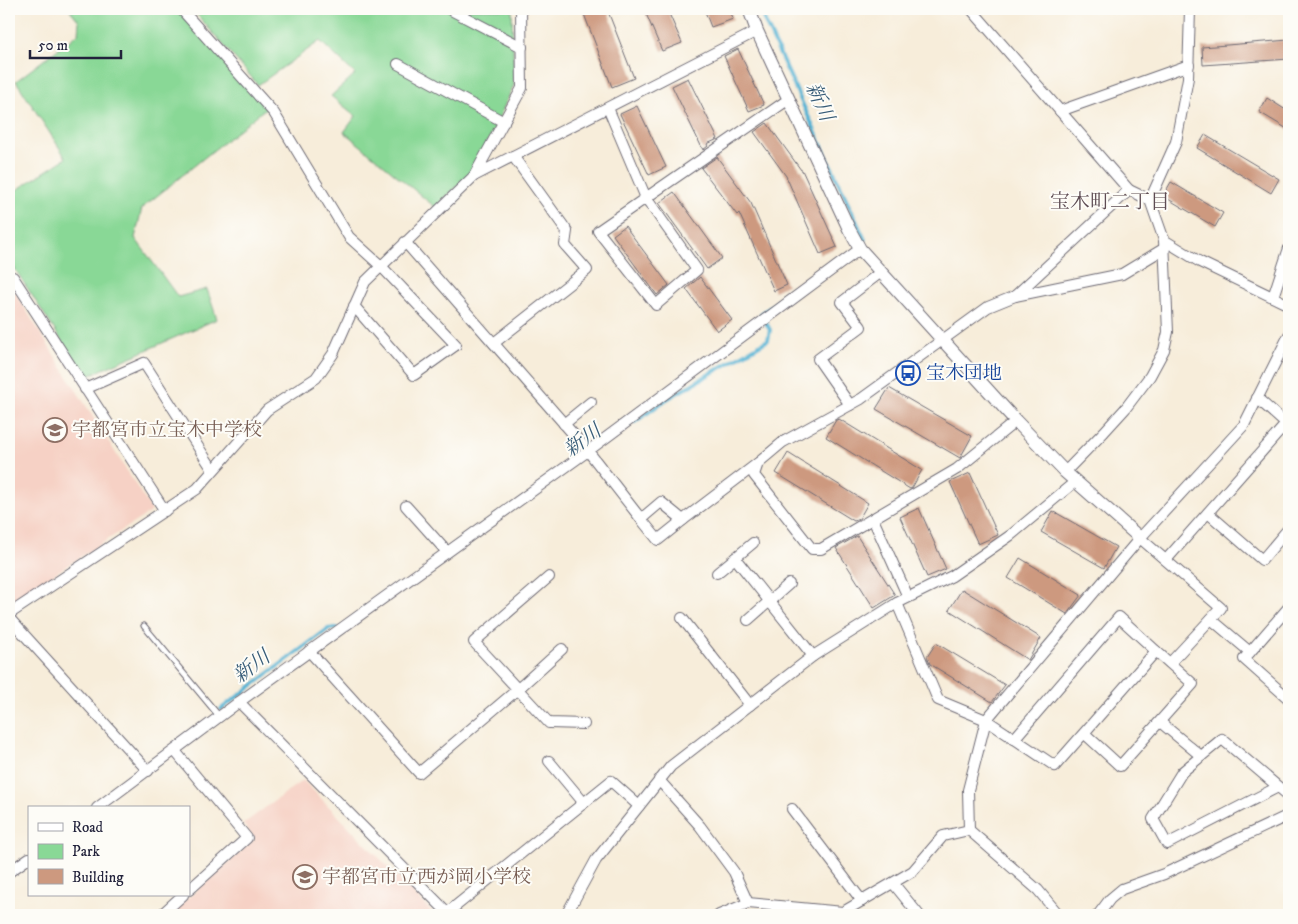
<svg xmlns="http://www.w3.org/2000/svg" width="1298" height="924" font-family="'IM FELL DW Pica','Noto Serif JP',serif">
<rect width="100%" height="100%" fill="#fdfcf7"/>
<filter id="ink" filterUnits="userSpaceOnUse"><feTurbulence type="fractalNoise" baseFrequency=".02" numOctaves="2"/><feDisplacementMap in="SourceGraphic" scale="10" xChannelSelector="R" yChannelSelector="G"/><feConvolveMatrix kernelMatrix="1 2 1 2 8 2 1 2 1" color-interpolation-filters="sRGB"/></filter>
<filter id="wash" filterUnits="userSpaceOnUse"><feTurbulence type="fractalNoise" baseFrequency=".0096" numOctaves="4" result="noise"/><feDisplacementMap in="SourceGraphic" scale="20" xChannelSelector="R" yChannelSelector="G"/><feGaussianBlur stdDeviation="1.12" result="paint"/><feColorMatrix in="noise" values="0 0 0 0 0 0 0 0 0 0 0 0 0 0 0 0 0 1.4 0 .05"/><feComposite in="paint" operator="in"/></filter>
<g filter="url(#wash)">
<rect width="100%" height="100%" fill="#f7edda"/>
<g fill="#f6d1c5">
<polygon points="9,283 152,511 9,603"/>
<polygon points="303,780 435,915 169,915 255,839 243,824"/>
</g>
<g fill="#89d896" stroke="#567d68">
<polygon points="69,9 180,9 266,108 142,208 135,238 178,297 207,289 217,319 85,377 13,266 9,268 9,195 66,158 16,81 78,34 79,21"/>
<polygon points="192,9 512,9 514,85 475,170 435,207 344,132 356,116 331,96 355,74 320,41 258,85"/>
</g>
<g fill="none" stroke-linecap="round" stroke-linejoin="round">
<g stroke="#56b4d4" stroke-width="4">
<polyline points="760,9 765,22 865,240 859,245"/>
<polyline points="635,422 667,399 768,340 770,330 761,314 833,263"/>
<polyline points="221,709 328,629 337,628"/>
<polyline points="89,808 97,802"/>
</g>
</g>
<g id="blocks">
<g fill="#cd997f">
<polygon points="582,9 607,9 634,78 612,87"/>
<polygon points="644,9 667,9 682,43 662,51"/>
<polygon points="704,9 730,9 733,19 711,27"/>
<polygon points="1289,40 1289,59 1203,65 1202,47"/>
<polygon points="738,49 764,105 749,111 724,56"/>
<polygon points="688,78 718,139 707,144 708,146 703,150 672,86"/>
<polygon points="1267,98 1289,112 1289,130 1259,112"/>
<polygon points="637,106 666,167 649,175 620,114"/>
<polygon points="767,123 801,170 802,170 837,247 820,254 786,176 754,132"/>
<polygon points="1205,135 1279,179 1271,193 1197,148"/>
<polygon points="717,157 751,203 787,285 774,291 739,213 737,215 701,168"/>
<polygon points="1171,182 1223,213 1215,227 1163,196"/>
<polygon points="674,192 722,258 707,269 659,203"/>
<polygon points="625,226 669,285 657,295 613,235"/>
<polygon points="700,277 732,320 717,331 686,289"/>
<polygon points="889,388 972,436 960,458 876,409"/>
<polygon points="839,419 922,470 912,488 910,489 826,437 836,420"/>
<polygon points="788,453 868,503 859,519 854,521 776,473"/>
<polygon points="970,473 998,535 978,544 950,482"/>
<polygon points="919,508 946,569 927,577 900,517"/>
<polygon points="1053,511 1116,547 1104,568 1041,532"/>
<polygon points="857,536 895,595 874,608 836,548"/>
<polygon points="1020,558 1081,595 1067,614 1008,578"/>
<polygon points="962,589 1041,638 1028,660 949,610"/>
<polygon points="936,643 1005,685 992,702 930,664 927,657"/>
</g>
</g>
</g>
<g filter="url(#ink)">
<use href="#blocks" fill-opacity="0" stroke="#6d6973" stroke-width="1"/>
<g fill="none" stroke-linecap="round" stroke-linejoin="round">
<defs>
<polyline id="service" points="144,626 219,716"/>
<g id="minor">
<polyline points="181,9 274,113 349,237 381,266 456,345 414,375 354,306"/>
<polyline points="449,9 522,47"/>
<polyline points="971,9 1129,190"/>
<polyline points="398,64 504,122"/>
<polyline points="608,108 646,198 697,270 656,305 598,231 789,99"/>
<polyline points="1060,111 1189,65"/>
<polyline points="474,176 522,88 521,9"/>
<polyline points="1164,240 1200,262 1289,305"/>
<polyline points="405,242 588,451 641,519 661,502 683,520 758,463"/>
<polyline points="9,276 13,277 165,511"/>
<polyline points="1015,296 1129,190 1150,200"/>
<polyline points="1273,297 1289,248"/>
<polyline points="494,343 587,270 565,245 567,231 513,156"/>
<polyline points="85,389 144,363 213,470"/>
<polyline points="1257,398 1286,424"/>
<polyline points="850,405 818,359 861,327 842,302 881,272"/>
<polyline points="1016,421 957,469 821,549 812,549 754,475 758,463 783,442 861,399 988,307 1015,296 1122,274 1165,248"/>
<polyline points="564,424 591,402"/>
<polyline points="1065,472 1104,432 1125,409 1150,376 1164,350 1168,332 1164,240 1150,200 1176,142 1188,78 1190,9"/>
<polyline points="406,506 447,552"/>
<polyline points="1208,513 1262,560 1289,528"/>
<polyline points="641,519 658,540 683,520"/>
<polyline points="873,519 908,597"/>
<polyline points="1140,538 1221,608 1170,663"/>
<polyline points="735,558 813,656"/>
<polyline points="1166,560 1286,424 1289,427"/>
<polyline points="717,573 753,543"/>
<polyline points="549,577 474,642 549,723 584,724"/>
<polyline points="897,603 938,700 986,720 1055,766 1156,651 1193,684 1120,766 1084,733"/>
<polyline points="1289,607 1244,659 1289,699"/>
<polyline points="9,614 197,489 267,410 316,378 333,354 365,282 474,176 757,31"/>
<polyline points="9,618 148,771"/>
<polyline points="682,618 750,705"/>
<polyline points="1211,619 1250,652"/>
<polyline points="748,620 789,584"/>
<polyline points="309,651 419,773 518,689 562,649"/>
<polyline points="239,702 450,915"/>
<polyline points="1160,722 1201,756"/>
<polyline points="1014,739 1119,617 1156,651"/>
<polyline points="175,751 247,838 189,890"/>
<polyline points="549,761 584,803"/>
<polyline points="659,780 700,826 734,872 748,903"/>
<polyline points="1278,787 1167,844 1153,819 1182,772 1222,739 1289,796"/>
<polyline points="97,808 239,702 588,451 860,249"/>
<polyline points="792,809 862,901"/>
<polyline points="969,830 1038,890 1059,915"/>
<polyline points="9,872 29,858"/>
<polyline points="893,883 919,915"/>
<polyline points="447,913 611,781 639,806"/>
<polyline points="161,915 183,895"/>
<polyline points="566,915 596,860 671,766 813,656 897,603 952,576 1011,535 1076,481"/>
<polyline points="719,915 748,903 843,912 913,871 943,836 969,830 968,790 986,720 1140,538 1244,425 1289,335"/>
<polyline points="1098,915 1110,899 1122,889 1164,874 1289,815"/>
</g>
<polyline id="tertiary" points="749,9 757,31 849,229 860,249 1016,421 1065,472 1140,538"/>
</defs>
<use href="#service" stroke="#6d6973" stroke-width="7"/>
<use href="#minor" stroke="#6d6973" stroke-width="12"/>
<use href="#tertiary" stroke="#6d6973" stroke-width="14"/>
<use href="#service" stroke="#fff" stroke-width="5"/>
<use href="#minor" stroke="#fff" stroke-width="10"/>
<use href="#tertiary" stroke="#fff" stroke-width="12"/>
</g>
</g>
<defs>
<symbol id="bus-ring" viewBox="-11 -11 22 22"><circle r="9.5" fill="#fdfcf7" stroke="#1a4fb4" stroke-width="1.5"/><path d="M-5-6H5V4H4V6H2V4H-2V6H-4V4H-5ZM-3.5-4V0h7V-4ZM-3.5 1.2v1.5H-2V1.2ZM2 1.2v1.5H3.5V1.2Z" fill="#1a4fb4"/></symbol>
<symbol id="school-ring" viewBox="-11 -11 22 22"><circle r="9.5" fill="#fdfcf7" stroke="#8d6e63" stroke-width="1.5"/><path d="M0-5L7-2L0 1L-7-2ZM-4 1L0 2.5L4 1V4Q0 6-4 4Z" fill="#8d6e63"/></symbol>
</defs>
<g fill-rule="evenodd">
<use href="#bus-ring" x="894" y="359" width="28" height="28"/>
<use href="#school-ring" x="41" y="416" width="28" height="28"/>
<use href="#school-ring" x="291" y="863" width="28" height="28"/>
</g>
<g text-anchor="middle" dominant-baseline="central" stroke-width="4" stroke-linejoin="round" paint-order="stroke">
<g font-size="19" fill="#164399" stroke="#fdfcf7" text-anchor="start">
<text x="926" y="373">宝木団地</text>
</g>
<g font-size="19" fill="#785e54" stroke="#fdfcf7" text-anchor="start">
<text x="72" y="430">宇都宮市立宝木中学校</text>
<text x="322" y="877">宇都宮市立西が岡小学校</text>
</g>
<g font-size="20" font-style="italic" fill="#375c78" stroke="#fdfcf7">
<text transform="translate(819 102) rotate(66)">新川</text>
<text transform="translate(583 441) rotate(-36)">新川</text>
<text transform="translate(252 667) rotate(-37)">新川</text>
</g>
<g font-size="20" fill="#5e4c53" stroke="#fdfcf7">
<text x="1110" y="202">宝木町二丁目</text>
</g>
</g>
<rect width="1298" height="924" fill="none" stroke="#fdfcf7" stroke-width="30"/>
<rect x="28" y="806" width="162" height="90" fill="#fdfcf7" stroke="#a5a5ac"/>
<rect x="38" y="823" width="25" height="8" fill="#ffffff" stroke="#a5a5ac"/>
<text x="72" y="832" font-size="15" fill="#22223b">Road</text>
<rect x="38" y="844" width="25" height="15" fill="#89d896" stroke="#a5a5ac"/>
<text x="72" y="856" font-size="15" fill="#22223b">Park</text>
<rect x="38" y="869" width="25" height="15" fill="#cd997f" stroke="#a5a5ac"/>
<text x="72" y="882" font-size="15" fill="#22223b">Building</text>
<path d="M30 50v8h91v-8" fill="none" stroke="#22223b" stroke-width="2.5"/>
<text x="38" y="50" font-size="15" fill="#22223b" stroke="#fdfcf7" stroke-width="4" paint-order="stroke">50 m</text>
</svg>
